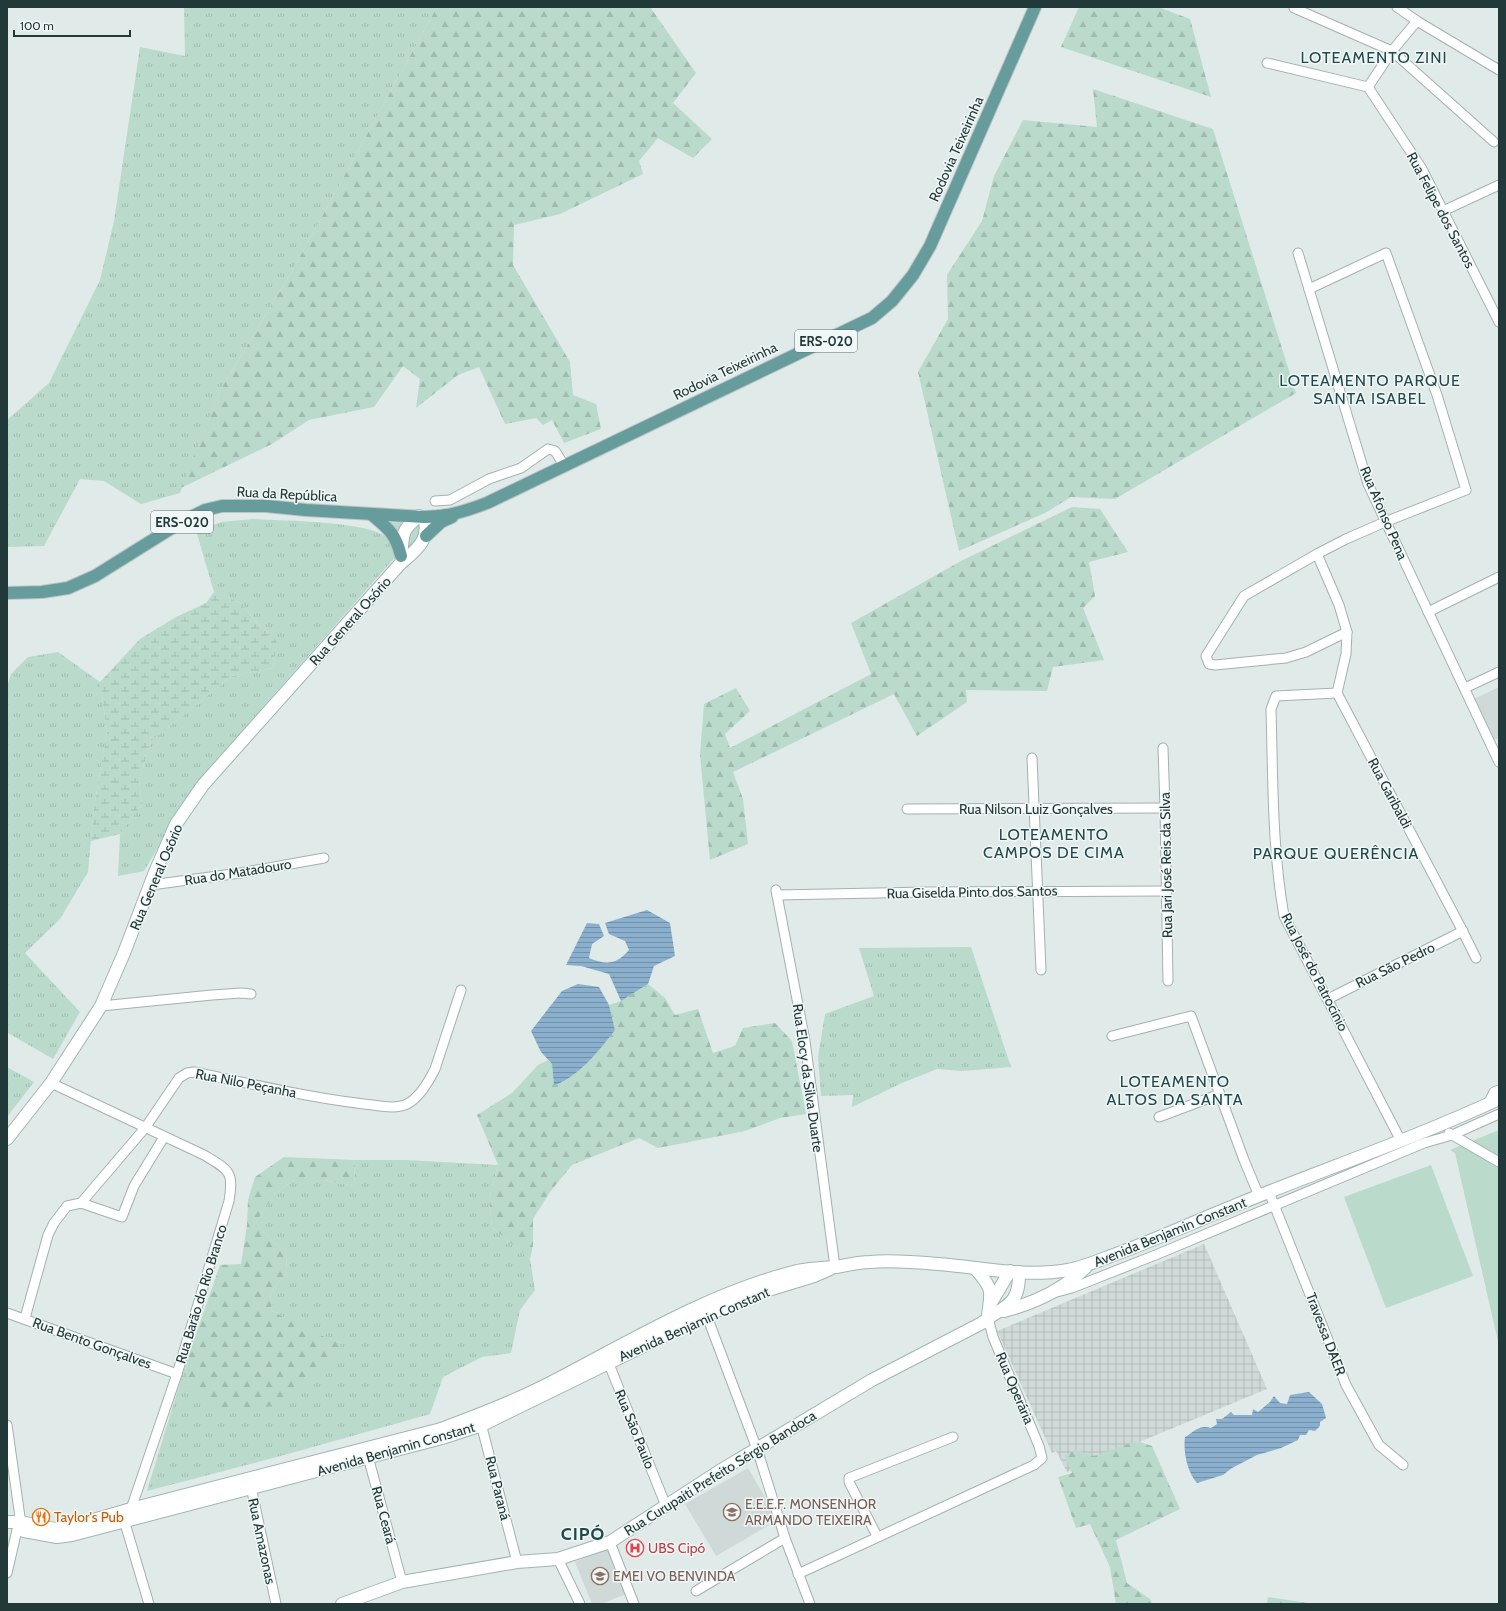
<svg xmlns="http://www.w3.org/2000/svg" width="1506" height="1611" font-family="Cabin,sans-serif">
<defs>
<pattern id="industrial-grid" width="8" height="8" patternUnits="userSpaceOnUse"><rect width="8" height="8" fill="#cfdad8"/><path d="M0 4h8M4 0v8" fill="none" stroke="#b1bcba"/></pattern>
<pattern id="grass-tufts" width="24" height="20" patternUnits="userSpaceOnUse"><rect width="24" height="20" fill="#badacc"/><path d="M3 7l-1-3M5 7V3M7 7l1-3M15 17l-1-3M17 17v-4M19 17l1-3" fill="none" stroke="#a0bcb0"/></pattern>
<pattern id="forest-firs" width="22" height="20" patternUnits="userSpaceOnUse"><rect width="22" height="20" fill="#badacc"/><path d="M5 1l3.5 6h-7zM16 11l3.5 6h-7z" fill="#a0bcb0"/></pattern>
<pattern id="wetland-marsh" width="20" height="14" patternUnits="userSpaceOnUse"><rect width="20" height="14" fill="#badacc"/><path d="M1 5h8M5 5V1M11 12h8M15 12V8" fill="none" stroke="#a0bcb0"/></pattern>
<pattern id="water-rules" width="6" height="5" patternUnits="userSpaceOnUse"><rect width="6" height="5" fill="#8bb0cd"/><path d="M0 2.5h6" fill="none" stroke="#7190a7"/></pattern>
</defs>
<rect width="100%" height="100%" fill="#e0eae9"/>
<g fill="#cfdad8">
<polygon points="1499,687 1499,738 1494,740 1474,699"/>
<polygon points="748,1468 778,1520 716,1556 685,1504"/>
<polygon points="608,1548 626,1594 601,1604 592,1604 575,1562"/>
</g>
<polygon fill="url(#industrial-grid)" points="1204,1244 1267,1389 1067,1472 1056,1451 1052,1453 997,1331"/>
<g fill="url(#grass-tufts)">
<polygon points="184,7 437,7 291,273 221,389 180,493 141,504 104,481 80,479 44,546 7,547 7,420 49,383 100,280 114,221 140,47 185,56"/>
<path d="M253,519C281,521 367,521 386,537C392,542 394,548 397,555L197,782L144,871L118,876L120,834L142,804L139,780L151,741L232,676L273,668L277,641L256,622L240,603L214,592L196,530L222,522Z"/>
<polygon points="388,522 403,523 401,526 399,534"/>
<polygon points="418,525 420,525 419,534 407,552 407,536"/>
<polygon points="58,652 100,682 107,731 94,807 88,872 60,919 25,953 80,1012 53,1059 8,1033 7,1036 7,687 11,674 28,657"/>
<polygon points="971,947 1011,1067 962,1071 937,1069 902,1083 852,1107 853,1095 821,1096 818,1057 825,1014 874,996 859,948"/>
<polygon points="7,1067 34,1082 7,1117"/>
<polygon points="355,1160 406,1160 498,1165 489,1199 492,1227 530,1259 535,1290 520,1310 511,1353 482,1357 443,1377 430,1414 288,1454 147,1491 185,1366 190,1386 342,1343 317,1335 290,1322 272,1310 270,1293 287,1272 286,1252 270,1239 256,1222 274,1195 293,1180 324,1180 354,1186"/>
</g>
<g fill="url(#forest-firs)">
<polygon points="437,7 650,7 696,73 673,103 712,139 693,158 658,138 639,161 643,174 560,214 514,225 513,265 570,362 573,395 596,404 601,429 564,443 552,420 543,425 536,418 505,424 479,367 458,375 416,408 420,379 403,366 374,407 309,420 272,444 181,488 221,389 291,273"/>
<polygon points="1079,7 1158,7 1190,19 1211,97 1061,47"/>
<polygon points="1093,89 1213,129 1296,393 1115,499 1071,497 1045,513 959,551 918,372 948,319 947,275 982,221 994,176 1023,120 1097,127"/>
<polygon points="1072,507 1100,509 1128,552 1089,562 1095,596 1083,608 1104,660 1053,667 1047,691 966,690 967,702 917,736 894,694 733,772 743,799 748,844 710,860 700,755 704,704 736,688 750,711 725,734 730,748 871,674 851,623 961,561"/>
<path d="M648,984L665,998L675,1015L698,1009L713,1053L735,1046L743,1028L775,1023L792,1041L806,1114L780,1118L745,1131L658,1148L639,1138L572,1165L550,1192L533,1219V1246L530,1259L492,1227L489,1199L498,1165L477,1115L512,1093L538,1065L548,1060L552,1064L554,1086C577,1079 598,1048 615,1030L609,1005L621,1001Z"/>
<path d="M284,1157L355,1160L354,1186L324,1180H293L274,1195L256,1222L270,1239L286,1252L287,1272L270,1293L272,1310C294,1325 317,1335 342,1343L325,1369L306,1386L270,1406L219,1412L190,1386L185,1366L220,1265L241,1264L247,1225L248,1200L255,1177Z"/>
<polygon points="1140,1442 1152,1446 1180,1509 1116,1540 1127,1583 1150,1599 1153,1604 1116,1604 1110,1567 1090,1524 1076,1528 1058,1477 1072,1473 1065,1455 1075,1450 1094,1456 1131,1443"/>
<polygon points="1268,1597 1315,1604 1267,1604"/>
</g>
<polygon fill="url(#wetland-marsh)" points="214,592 240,603 256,622 277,641 273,668 232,676 151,741 139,780 142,804 120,834 91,841 94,807 107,731 100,682 140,639 176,617 206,603"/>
<g fill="#badacc">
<polygon points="1499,1130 1499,1346 1455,1153 1450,1150"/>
<polygon points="1431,1165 1473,1276 1386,1308 1344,1197"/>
</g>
<g fill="url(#water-rules)">
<path d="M647,910L670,923L675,956L654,966L648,984L621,1001L609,974L581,966L566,965L587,923L599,924L604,936L592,944L589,958C606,965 616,965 629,950L625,941L609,934L605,923Z"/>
<path d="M578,984L599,987L609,1005L615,1030C599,1051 579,1076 554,1086L552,1064L541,1052L531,1031L562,991Z"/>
<path d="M1309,1392L1322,1404L1326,1418L1320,1422V1426L1315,1431L1309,1430L1306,1435H1300L1298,1440L1281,1448L1257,1455L1232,1468L1223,1475L1197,1483C1187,1472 1183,1451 1185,1437C1194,1432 1199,1424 1211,1428L1217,1424L1216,1419H1222L1231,1412L1234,1415H1252L1253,1409L1258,1412L1270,1402L1274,1396L1280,1403L1287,1404L1290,1395Z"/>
</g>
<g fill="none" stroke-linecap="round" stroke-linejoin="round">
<defs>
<g id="street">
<polyline points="1397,7 1417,21 1499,70"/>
<polyline points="1294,8 1392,51 1494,142"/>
<polyline points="1267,63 1368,87 1422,169 1499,322"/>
<polyline points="1368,87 1392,51 1417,21"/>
<polyline points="1443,211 1499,185"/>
<polyline points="1298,253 1368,484 1499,762"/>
<polyline points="1309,289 1386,253 1437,395 1466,490 1385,522 1346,539 1317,554 1244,596 1206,656 1209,664 1215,665 1286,658 1306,652 1347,632"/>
<polyline points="435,501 450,500 489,479 521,468 548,449 555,451 564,465"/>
<polyline points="1317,554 1339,605 1347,632 1346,654 1337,693"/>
<polyline points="1428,612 1499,577"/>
<polyline points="1465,688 1499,672"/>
<path d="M1337,693L1276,696L1271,709C1273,778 1272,848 1284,916L1401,1141"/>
<polyline points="1337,693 1459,924 1476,958"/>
<polyline points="1163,748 1165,808 1168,981"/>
<polyline points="1032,758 1041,970"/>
<polyline points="907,809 1165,808"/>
<polyline points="151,885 240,873 324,858"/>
<polyline points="776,890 805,1041 835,1267"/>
<polyline points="777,895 927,892 1166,891"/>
<polyline points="1328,999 1463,931"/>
<polyline points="101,1006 212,995 241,993 251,994"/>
<polyline points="1112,1036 1191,1016 1244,1160 1259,1196"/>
<path d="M51,1083L204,1155C229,1170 234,1171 229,1201L177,1374L131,1509L124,1520L149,1604"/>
<polyline points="1488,1104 1494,1092 1499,1090"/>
<polyline points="1159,1117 1220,1094"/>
<polyline points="1449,1133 1499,1162"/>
<polyline points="1269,1192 1346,1385 1379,1445 1403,1465"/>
<polyline points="81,1203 122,1217 134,1186 164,1137"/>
<polyline points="1057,1292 1072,1288 1158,1254 1424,1143 1452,1135 1499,1114"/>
<polyline points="705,1311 757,1449 785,1538 810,1604"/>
<polyline points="7,1313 177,1374"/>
<path d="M25,1318L48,1235L54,1223L67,1206L81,1203L145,1128L179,1078L187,1073L194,1072C251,1084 307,1097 364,1104C377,1105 395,1110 407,1104C419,1098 429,1081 435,1069L461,990"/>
<polyline points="607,1359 666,1506"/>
<polyline points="480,1420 517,1562"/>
<polyline points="7,1425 20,1517 7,1573"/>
<polyline points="367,1453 402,1582"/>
<polyline points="250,1482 276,1604"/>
<polyline points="877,1536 849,1482 849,1478 953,1437"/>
<polyline points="610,1542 634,1604"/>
<polyline points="558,1559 580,1604"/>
<polyline points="798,1574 1034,1465 1042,1458 1039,1446 993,1337 988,1318"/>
<polyline points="696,1591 785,1538"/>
</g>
<g id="secondary">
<path d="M401,556C404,533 400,532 419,516"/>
<path d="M7,1139L51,1083L101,1006L124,953L155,872L176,824L203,785L400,564C416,550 431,540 424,517"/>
<path d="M975,1268C980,1275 989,1283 990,1292C991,1301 988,1309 988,1318"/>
<polyline points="991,1303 1010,1271"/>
<path d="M1004,1311C1035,1303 1064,1289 1086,1267"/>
<path d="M7,1522H20L55,1529L76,1525L131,1509L441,1429C478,1415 515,1401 550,1383C631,1341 709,1293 797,1271C812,1268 822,1268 836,1267C848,1265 859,1262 870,1262C892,1260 915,1262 938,1264C980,1267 1025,1278 1068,1270C1084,1267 1100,1260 1116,1254C1157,1239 1196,1221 1236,1205C1324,1169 1413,1139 1499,1099"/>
<polyline points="24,1531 57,1537 72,1535 442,1438 482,1425 707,1315 762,1292 814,1276 830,1269"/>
<path d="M342,1604L402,1582L517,1562L558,1559L610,1542L718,1472L872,1380L982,1323C1004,1305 1020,1307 1019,1272"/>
</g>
<g id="primary">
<path d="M371,514C388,528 396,534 401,556"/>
<polyline points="426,536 441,522 452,517"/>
<path d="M7,593L42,592L68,588L95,576L183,521L205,510L222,506H266L306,510L424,517C447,517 466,511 487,503L872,318L892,301L913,275L930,246L1035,7"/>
</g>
</defs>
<use href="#street" stroke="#a3b1b1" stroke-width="11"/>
<use href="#secondary" stroke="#a0b5b4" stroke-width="14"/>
<use href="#primary" stroke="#bdc4c4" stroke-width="14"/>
<use href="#street" stroke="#fff" stroke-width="9"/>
<use href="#secondary" stroke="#fff" stroke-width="12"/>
<use href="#primary" stroke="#679c9d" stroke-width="12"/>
</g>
<defs>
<symbol id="school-ring" viewBox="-11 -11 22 22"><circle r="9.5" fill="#f0f7f6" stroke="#8d6e63" stroke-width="1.5"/><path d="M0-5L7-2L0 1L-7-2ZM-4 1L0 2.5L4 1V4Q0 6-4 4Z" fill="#8d6e63"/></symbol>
<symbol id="restaurant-ring" viewBox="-11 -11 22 22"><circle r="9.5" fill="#f0f7f6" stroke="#e8710a" stroke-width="1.5"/><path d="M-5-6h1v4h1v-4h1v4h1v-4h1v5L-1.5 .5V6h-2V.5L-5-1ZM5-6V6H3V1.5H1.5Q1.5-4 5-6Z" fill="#e8710a"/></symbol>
<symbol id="hospital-ring" viewBox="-11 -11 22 22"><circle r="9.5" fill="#f0f7f6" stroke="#e0444e" stroke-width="1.5"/><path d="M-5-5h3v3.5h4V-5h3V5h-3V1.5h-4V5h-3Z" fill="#e0444e"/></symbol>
</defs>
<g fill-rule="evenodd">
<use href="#school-ring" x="722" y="1502" width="20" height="20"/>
<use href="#restaurant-ring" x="31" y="1507" width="20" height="20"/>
<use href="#hospital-ring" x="625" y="1538" width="20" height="20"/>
<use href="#school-ring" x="590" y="1566" width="20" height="20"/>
</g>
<g text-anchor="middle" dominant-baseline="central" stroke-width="3" stroke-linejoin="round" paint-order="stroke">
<g fill="#f0f7f6" stroke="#607272" stroke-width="1">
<rect x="795" y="330" width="62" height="22" rx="3"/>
<rect x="151" y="511" width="62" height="22" rx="3"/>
</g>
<g font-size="13" font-weight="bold" fill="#22393a">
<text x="826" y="341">ERS-020</text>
<text x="182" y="522">ERS-020</text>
</g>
<g font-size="14" fill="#22393a" stroke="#f0f7f6">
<text transform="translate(956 149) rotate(-66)">Rodovia Teixeirinha</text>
<text transform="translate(1441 210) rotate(62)">Rua Felipe dos Santos</text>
<text transform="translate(725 371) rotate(-26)">Rodovia Teixeirinha</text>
<text transform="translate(287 494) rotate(3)">Rua da República</text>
<text transform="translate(1384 513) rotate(67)">Rua Afonso Pena</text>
<text transform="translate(350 621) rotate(-48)">Rua General Osório</text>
<text transform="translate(1390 793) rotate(62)">Rua Garibaldi</text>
<text x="1036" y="809">Rua Nilson Luiz Gonçalves</text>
<text transform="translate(1166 865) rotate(-91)">Rua Jari José Reis da Silva</text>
<text transform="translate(238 872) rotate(-9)">Rua do Matadouro</text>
<text transform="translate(156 877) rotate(-67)">Rua General Osório</text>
<text transform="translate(972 892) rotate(-1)">Rua Giselda Pinto dos Santos</text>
<text transform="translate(1395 965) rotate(-26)">Rua São Pedro</text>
<text transform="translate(1315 972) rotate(63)">Rua José do Patrocínio</text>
<text transform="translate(808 1078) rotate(82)">Rua Elocy da Silva Duarte</text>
<text transform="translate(246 1083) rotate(11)">Rua Nilo Peçanha</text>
<text transform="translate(1170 1232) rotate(-22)">Avenida Benjamin Constant</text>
<text transform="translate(201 1294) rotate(-73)">Rua Barão do Rio Branco</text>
<text transform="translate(694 1324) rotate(-24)">Avenida Benjamin Constant</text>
<text transform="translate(1326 1334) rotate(69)">Travessa DAER</text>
<text transform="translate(92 1343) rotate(20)">Rua Bento Gonçalves</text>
<text transform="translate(1015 1388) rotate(67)">Rua Operária</text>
<text transform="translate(635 1429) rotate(68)">Rua São Paulo</text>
<text transform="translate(396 1449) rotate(-16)">Avenida Benjamin Constant</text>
<text transform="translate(720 1473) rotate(-32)">Rua Curupaiti Prefeito Sérgio Bandoca</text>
<text transform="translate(498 1488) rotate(76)">Rua Paraná</text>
<text transform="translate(384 1515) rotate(75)">Rua Ceará</text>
<text transform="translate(262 1541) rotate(78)">Rua Amazonas</text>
</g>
<g font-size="14" fill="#785e54" stroke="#f0f7f6" text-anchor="start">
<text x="745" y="1504">E.E.E.F. MONSENHOR<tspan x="745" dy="16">ARMANDO TEIXEIRA</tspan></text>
<text x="613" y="1576">EMEI VO BENVINDA</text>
</g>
<g font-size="14" fill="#c56008" stroke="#f0f7f6" text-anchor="start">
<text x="54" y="1517">Taylor's Pub</text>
</g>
<g font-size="14" fill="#be3a42" stroke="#f0f7f6" text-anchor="start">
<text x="648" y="1548">UBS Cipó</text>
</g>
<g font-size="16" letter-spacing="1" fill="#1f494a" stroke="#f0f7f6">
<text x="1374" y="57">LOTEAMENTO ZINI</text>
<text x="1370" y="380">LOTEAMENTO PARQUE<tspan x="1370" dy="18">SANTA ISABEL</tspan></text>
<text x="1054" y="834">LOTEAMENTO<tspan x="1054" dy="18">CAMPOS DE CIMA</tspan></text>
<text x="1336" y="853">PARQUE QUERÊNCIA</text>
<text x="1175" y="1081">LOTEAMENTO<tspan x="1175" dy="18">ALTOS DA SANTA</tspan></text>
</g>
<g font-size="18" font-weight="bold" letter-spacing="1" fill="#1f494a" stroke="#f0f7f6">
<text x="583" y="1534">CIPÓ</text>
</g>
</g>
<rect width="1506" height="1611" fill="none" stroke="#22393a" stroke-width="16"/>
<path d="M14 30v6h116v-6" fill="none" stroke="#22393a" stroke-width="2"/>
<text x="20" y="30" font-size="12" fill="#22393a" stroke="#f0f7f6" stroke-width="3" paint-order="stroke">100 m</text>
</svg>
